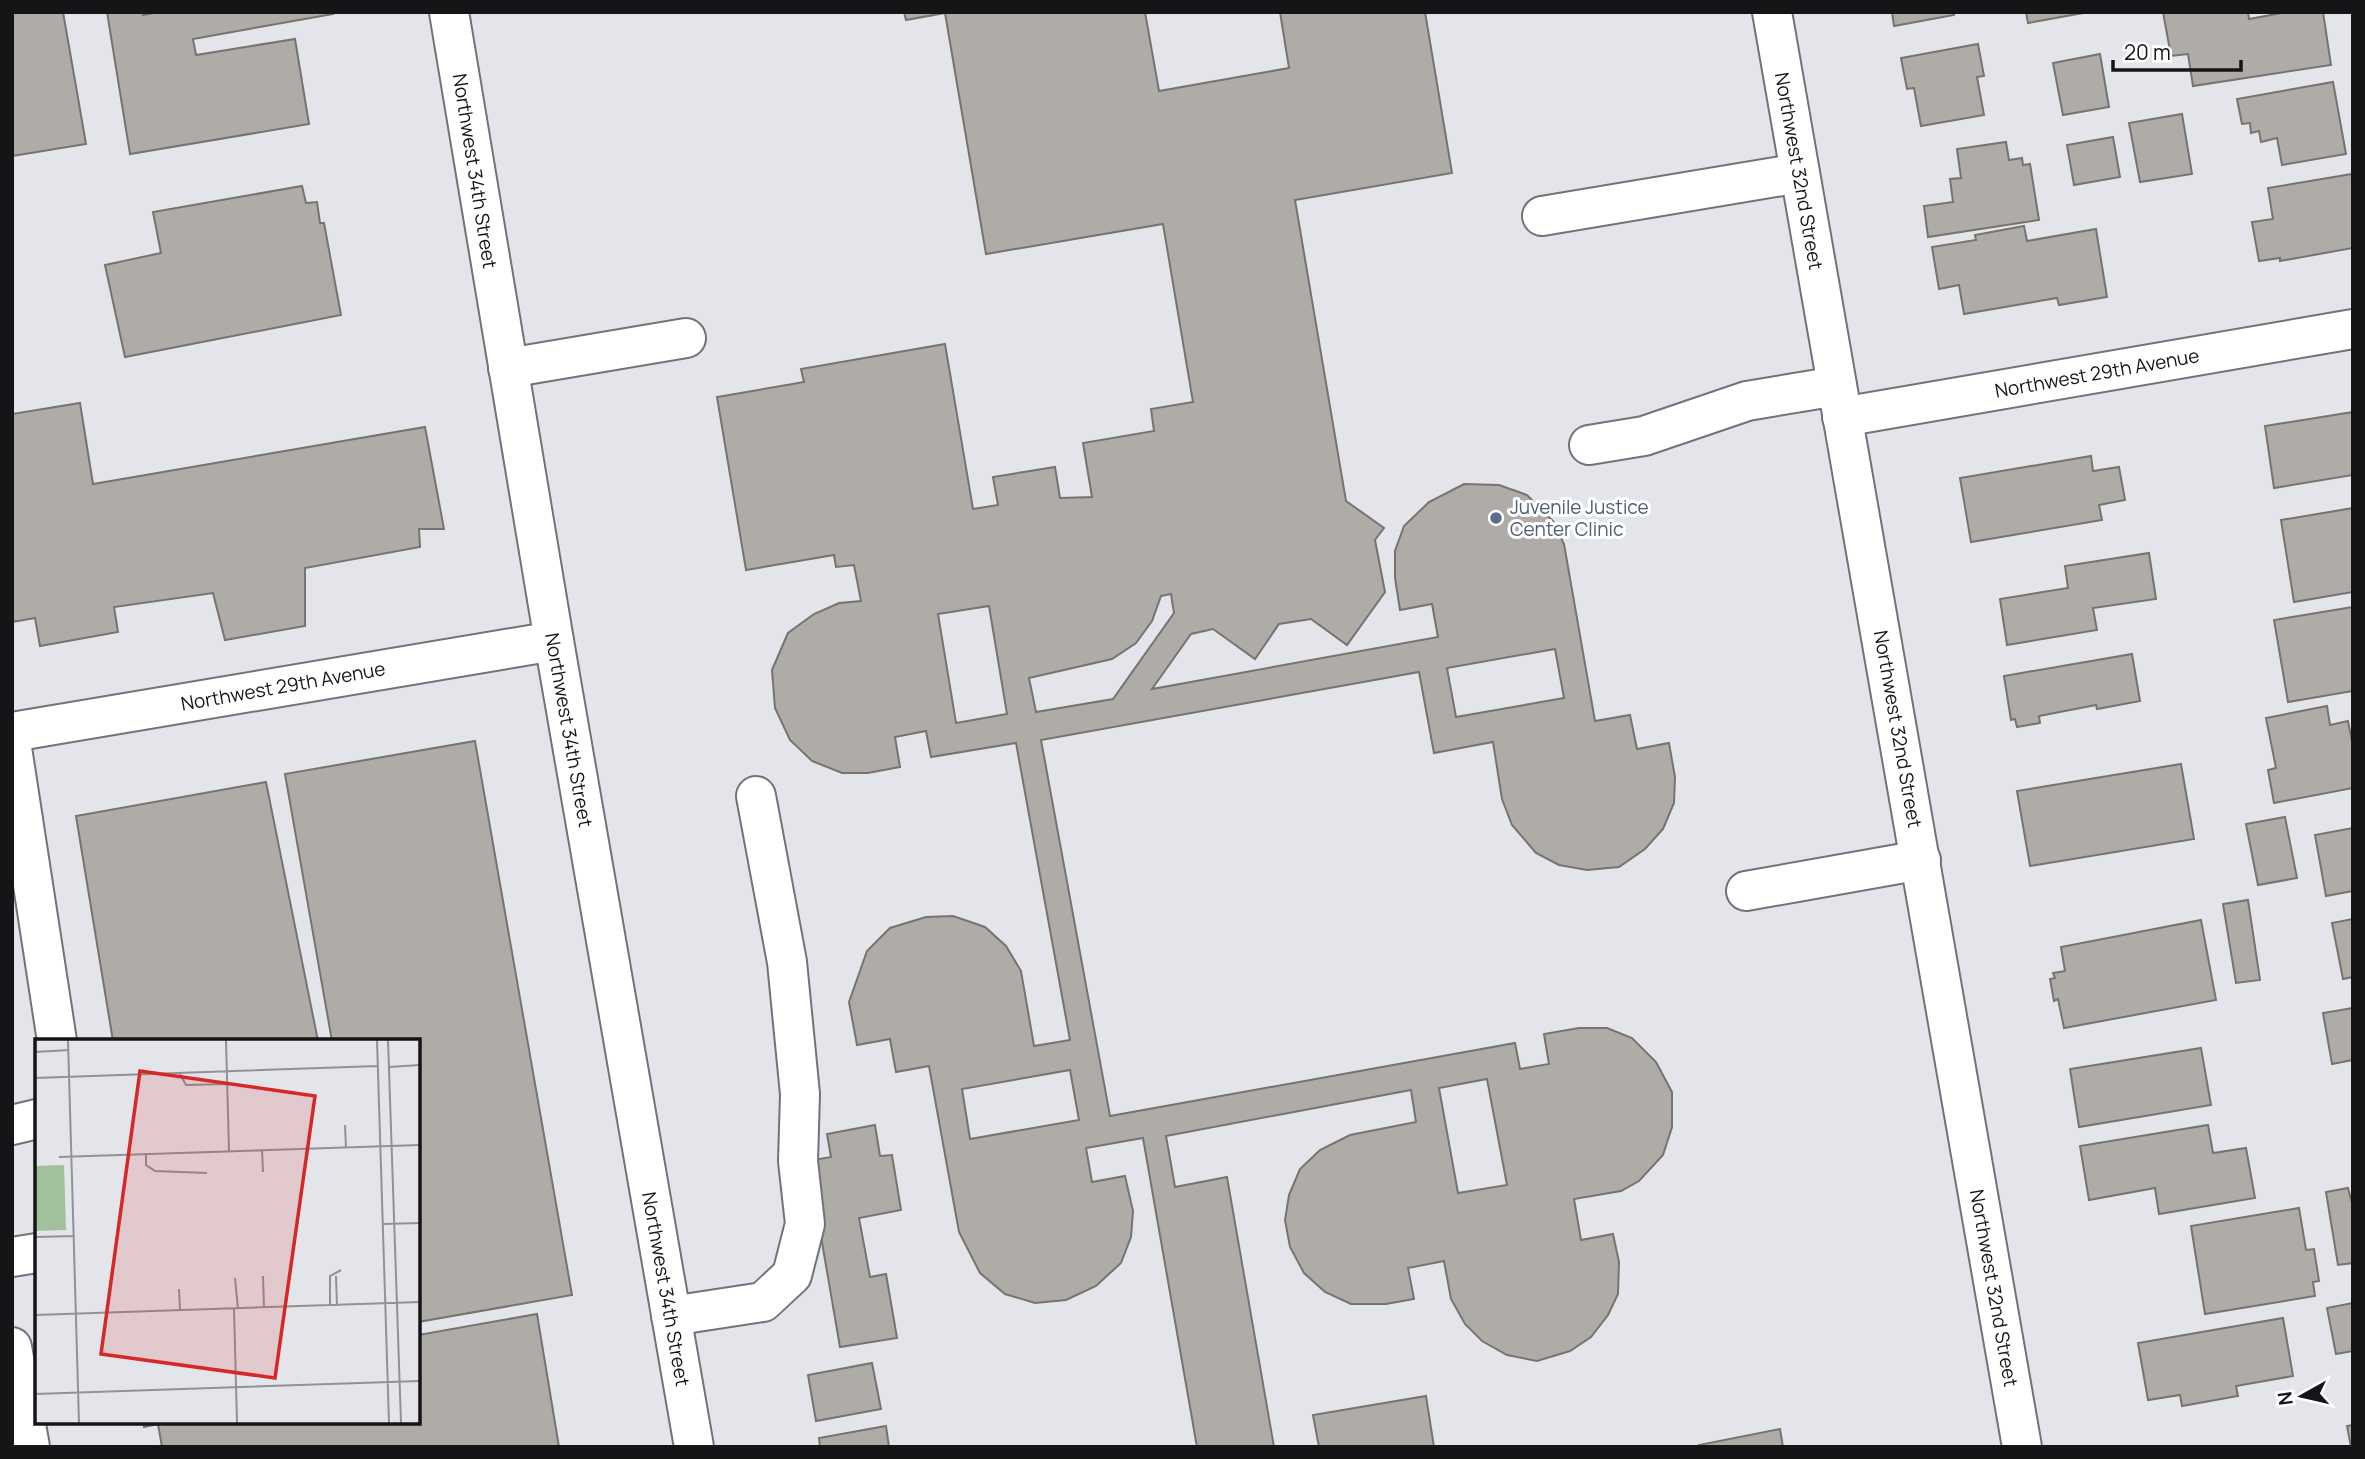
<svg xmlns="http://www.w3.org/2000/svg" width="2365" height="1459" font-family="Manrope,sans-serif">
<rect width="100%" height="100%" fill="#e3e5eb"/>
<g fill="#afaba6" stroke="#77746f" stroke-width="2" fill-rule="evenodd">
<polygon points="12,12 63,12 86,144 12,156"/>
<polygon points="107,12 142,12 143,15 159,12 332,12 333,14 193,39 196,55 295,39 309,124 130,154"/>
<path d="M904,12H1145L1159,91L1289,68L1280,12H1425L1452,173L1295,200L1346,501L1384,528L1375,540L1385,592L1347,645L1311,619L1279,624L1255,659L1213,629L1191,634L1152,689L1438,637L1432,604L1400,610L1395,578V551L1404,526L1429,502L1464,484L1499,485L1527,495L1553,521L1564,544L1595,721L1630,715L1637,749L1669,743L1675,777L1674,803L1663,829L1645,849L1619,867L1587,870L1559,865L1536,853L1512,825L1502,799L1493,742L1434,753L1419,672L1041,740L1110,1116L1515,1043L1520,1069L1549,1064L1544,1034L1579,1028H1607L1632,1038L1656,1062L1672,1092V1127L1663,1155L1639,1181L1621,1191L1574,1199L1581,1240L1613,1234L1619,1262L1618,1294L1608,1315L1591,1337L1570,1351L1537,1361L1507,1355L1482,1341L1465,1324L1451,1299L1444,1261L1408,1268L1414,1299L1386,1304H1351L1325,1292L1304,1273L1290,1247L1285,1220L1289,1195L1300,1169L1320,1150L1350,1135L1416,1122L1411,1090L1166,1136L1175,1187L1227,1177L1274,1447H1197L1143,1138L1086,1148L1092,1182L1125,1176L1133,1211L1131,1237L1121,1263L1096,1286L1066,1300L1035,1303L1005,1294L980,1273L959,1232L929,1066L896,1072L890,1039L857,1045L849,1002L867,951L890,928L926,917L953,916L985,927L1006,946L1021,971L1034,1046L1070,1040L1016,743L931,757L926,731L895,737L900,767L868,773H842L812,761L790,740L775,708L772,670L788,633L814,614L839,603L861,601L854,565L836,567L834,555L746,570L717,397L804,382L801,369L945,344L973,509L998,505L993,477L1055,467L1060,498L1092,497L1083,443L1154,431L1151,409L1193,402L1163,224L986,254L945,13L906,20ZM1171,594L1174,613L1113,699L1036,712L1029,678L1112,659L1136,643L1152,621L1161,596ZM989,606L1007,714L956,723L938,614ZM1555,649L1564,698L1456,717L1447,668ZM1070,1070L1079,1120L970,1139L962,1089ZM1487,1079L1507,1185L1458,1193L1439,1088Z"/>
<polygon points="1892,12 1954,12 1954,15 1894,26"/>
<polygon points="2026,12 2089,12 2028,23"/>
<polygon points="2163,12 2248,12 2249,19 2287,12 2323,12 2331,65 2193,86 2188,54 2171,56"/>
<polygon points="1978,44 1984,76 1977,77 1984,115 1921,126 1914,88 1907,89 1901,58"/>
<polygon points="2100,54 2109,107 2063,115 2053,63"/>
<polygon points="2333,82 2346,154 2282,165 2277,138 2261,142 2259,131 2251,133 2250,123 2242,124 2237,99"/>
<polygon points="2182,114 2192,174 2140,182 2129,123"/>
<polygon points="2113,137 2120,177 2074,185 2067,145"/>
<polygon points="2006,142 2009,160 2022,158 2023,165 2030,164 2039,220 1928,237 1924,206 1953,202 1950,179 1961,178 1957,149"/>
<polygon points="2352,174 2353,248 2280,261 2280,258 2259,261 2252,222 2273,219 2268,188"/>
<polygon points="302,186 306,203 317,202 320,223 324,223 341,315 125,357 105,265 161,253 153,212"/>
<polygon points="2024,226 2027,241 2096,229 2107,297 2059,305 2057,298 1964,314 1959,285 1939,289 1932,247 1976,240 1975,235"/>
<polygon points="80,403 93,484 425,427 444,529 419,529 420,547 305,568 305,626 225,640 213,593 114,607 118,632 40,646 35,618 12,622 12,414"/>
<polygon points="2353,412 2353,475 2274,488 2265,426"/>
<polygon points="2091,456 2093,471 2119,467 2125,500 2099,505 2102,520 1971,542 1960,478"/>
<polygon points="2353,508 2353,592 2294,602 2281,520"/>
<polygon points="2149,553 2156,599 2093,608 2097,630 2007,645 2000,599 2068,588 2065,566"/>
<polygon points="2353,607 2353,691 2288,702 2274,620"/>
<polygon points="2132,654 2140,701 2097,709 2096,705 2039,716 2040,723 2017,727 2015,719 2011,720 2004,676"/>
<polygon points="2327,706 2330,725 2348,721 2353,746 2353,788 2274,803 2268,770 2276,768 2266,718"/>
<polygon points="475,741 572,1295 418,1322 418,1041 332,1041 285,774"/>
<polygon points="2181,764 2194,839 2030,866 2017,791"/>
<polygon points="266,782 318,1041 113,1041 76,816"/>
<polygon points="2285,817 2297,878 2258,885 2246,824"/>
<polygon points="2353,828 2353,891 2326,896 2315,835"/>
<polygon points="2248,900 2260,980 2236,983 2223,904"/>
<polygon points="2353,919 2353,977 2343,979 2332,923"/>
<polygon points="2201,920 2216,1000 2064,1028 2058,999 2054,1001 2050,979 2055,978 2053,973 2065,971 2061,947"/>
<polygon points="2353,1008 2353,1060 2332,1064 2323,1013"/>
<polygon points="2201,1048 2211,1105 2079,1127 2070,1069"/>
<polygon points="875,1125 880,1156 892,1155 901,1210 859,1218 870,1277 886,1274 897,1338 840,1347 808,1161 831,1157 827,1134"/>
<polygon points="2208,1125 2213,1153 2246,1148 2255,1198 2159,1214 2155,1188 2089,1200 2080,1146"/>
<polygon points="2348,1188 2353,1207 2353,1263 2338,1265 2326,1192"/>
<polygon points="2299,1208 2306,1250 2314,1249 2319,1281 2313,1282 2315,1296 2205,1314 2191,1226"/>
<polygon points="2353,1303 2353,1351 2336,1354 2327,1308"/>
<polygon points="537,1314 559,1447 162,1447 158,1424 144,1427 143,1422 418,1422 418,1335"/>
<polygon points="2283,1318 2293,1376 2236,1386 2238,1396 2182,1406 2180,1395 2148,1400 2138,1343"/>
<polygon points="872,1363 881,1409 816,1421 808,1375"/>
<polygon points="1426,1396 1434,1447 1319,1447 1313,1415"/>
<polygon points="2353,1425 2353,1447 2351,1447 2347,1426"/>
<polygon points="886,1426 889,1447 820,1447 819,1438"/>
<polygon points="1780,1429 1783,1447 1699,1447 1699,1445"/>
</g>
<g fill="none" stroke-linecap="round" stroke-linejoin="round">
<defs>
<g id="minor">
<polyline points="449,12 554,641 694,1447"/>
<polyline points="1772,12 2022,1447"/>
<polyline points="1542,216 1800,173"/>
<polyline points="508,368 686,338"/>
<polyline points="1842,417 2353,329"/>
<polyline points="1589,445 1644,436 1747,401 1837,386"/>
<polyline points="12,732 554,641"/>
<polyline points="12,748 57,1041"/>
<polyline points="1746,891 1921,860"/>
<polyline points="12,1125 37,1119"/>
<polyline points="12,1257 37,1253"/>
<polyline points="671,1316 763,1302 792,1275 805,1224 798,1161 800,1094 787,962 756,796"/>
<polyline points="12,1347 30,1447"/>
</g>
</defs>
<use href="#minor" stroke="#717378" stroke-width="42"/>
<use href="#minor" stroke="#fff" stroke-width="38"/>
</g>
<circle fill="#5c6f8a" stroke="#fff" stroke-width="2.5" cx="1496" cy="518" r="7"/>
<g text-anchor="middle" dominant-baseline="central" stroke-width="6" stroke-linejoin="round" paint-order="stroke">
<g font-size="19" fill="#151517" stroke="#fff">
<text transform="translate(475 171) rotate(81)">Northwest 34th Street</text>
<text transform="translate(1799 171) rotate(80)">Northwest 32nd Street</text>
<text transform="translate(2097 373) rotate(-10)">Northwest 29th Avenue</text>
<text transform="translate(283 686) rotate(-10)">Northwest 29th Avenue</text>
<text transform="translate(1898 729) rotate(80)">Northwest 32nd Street</text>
<text transform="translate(569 730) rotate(80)">Northwest 34th Street</text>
<text transform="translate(1994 1288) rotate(80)">Northwest 32nd Street</text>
<text transform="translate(666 1289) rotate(80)">Northwest 34th Street</text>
</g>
<g font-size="19" fill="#4e5e75" stroke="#fff" text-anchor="start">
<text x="1510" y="507">Juvenile Justice<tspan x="1510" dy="22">Center Clinic</tspan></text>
</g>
</g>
<g transform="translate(35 1039)">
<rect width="385" height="385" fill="#e3e5eb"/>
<path d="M29,126L31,191L0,192V127Z" fill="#a2c09b"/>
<path fill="none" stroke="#919296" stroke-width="2" d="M33,1L44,384M191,1L194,112M342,1L354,384M353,1L366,384M0,13L34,11M354,28L385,26M145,35L151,46L192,45M0,39L343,27M310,86L311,109M227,111L228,133M111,115V126L120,132L172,134M24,118L385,106M348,185L385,184M0,198L39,197M228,237L229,269M301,237L302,267M200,239L203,270M144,250L145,272M295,267V237L306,231M199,270L202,384M0,276L385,263M0,355L385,342"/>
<path fill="#d62828" fill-opacity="0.15" stroke="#d62828" stroke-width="3.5" d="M105,32L280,57L240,339L66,315Z"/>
<rect width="385" height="385" fill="none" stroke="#151517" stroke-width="3.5"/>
</g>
<rect width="2365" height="1459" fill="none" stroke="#151517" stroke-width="28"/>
<g transform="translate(2302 1396) rotate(262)" stroke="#ffffff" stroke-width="5" paint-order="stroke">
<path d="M0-5L12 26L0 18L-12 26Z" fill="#151517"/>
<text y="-10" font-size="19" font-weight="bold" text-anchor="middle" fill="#151517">N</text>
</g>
<path d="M2113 60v10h128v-10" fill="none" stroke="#151517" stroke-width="3.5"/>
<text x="2124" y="60" font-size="21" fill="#151517" stroke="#ffffff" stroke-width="5" paint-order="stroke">20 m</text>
</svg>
